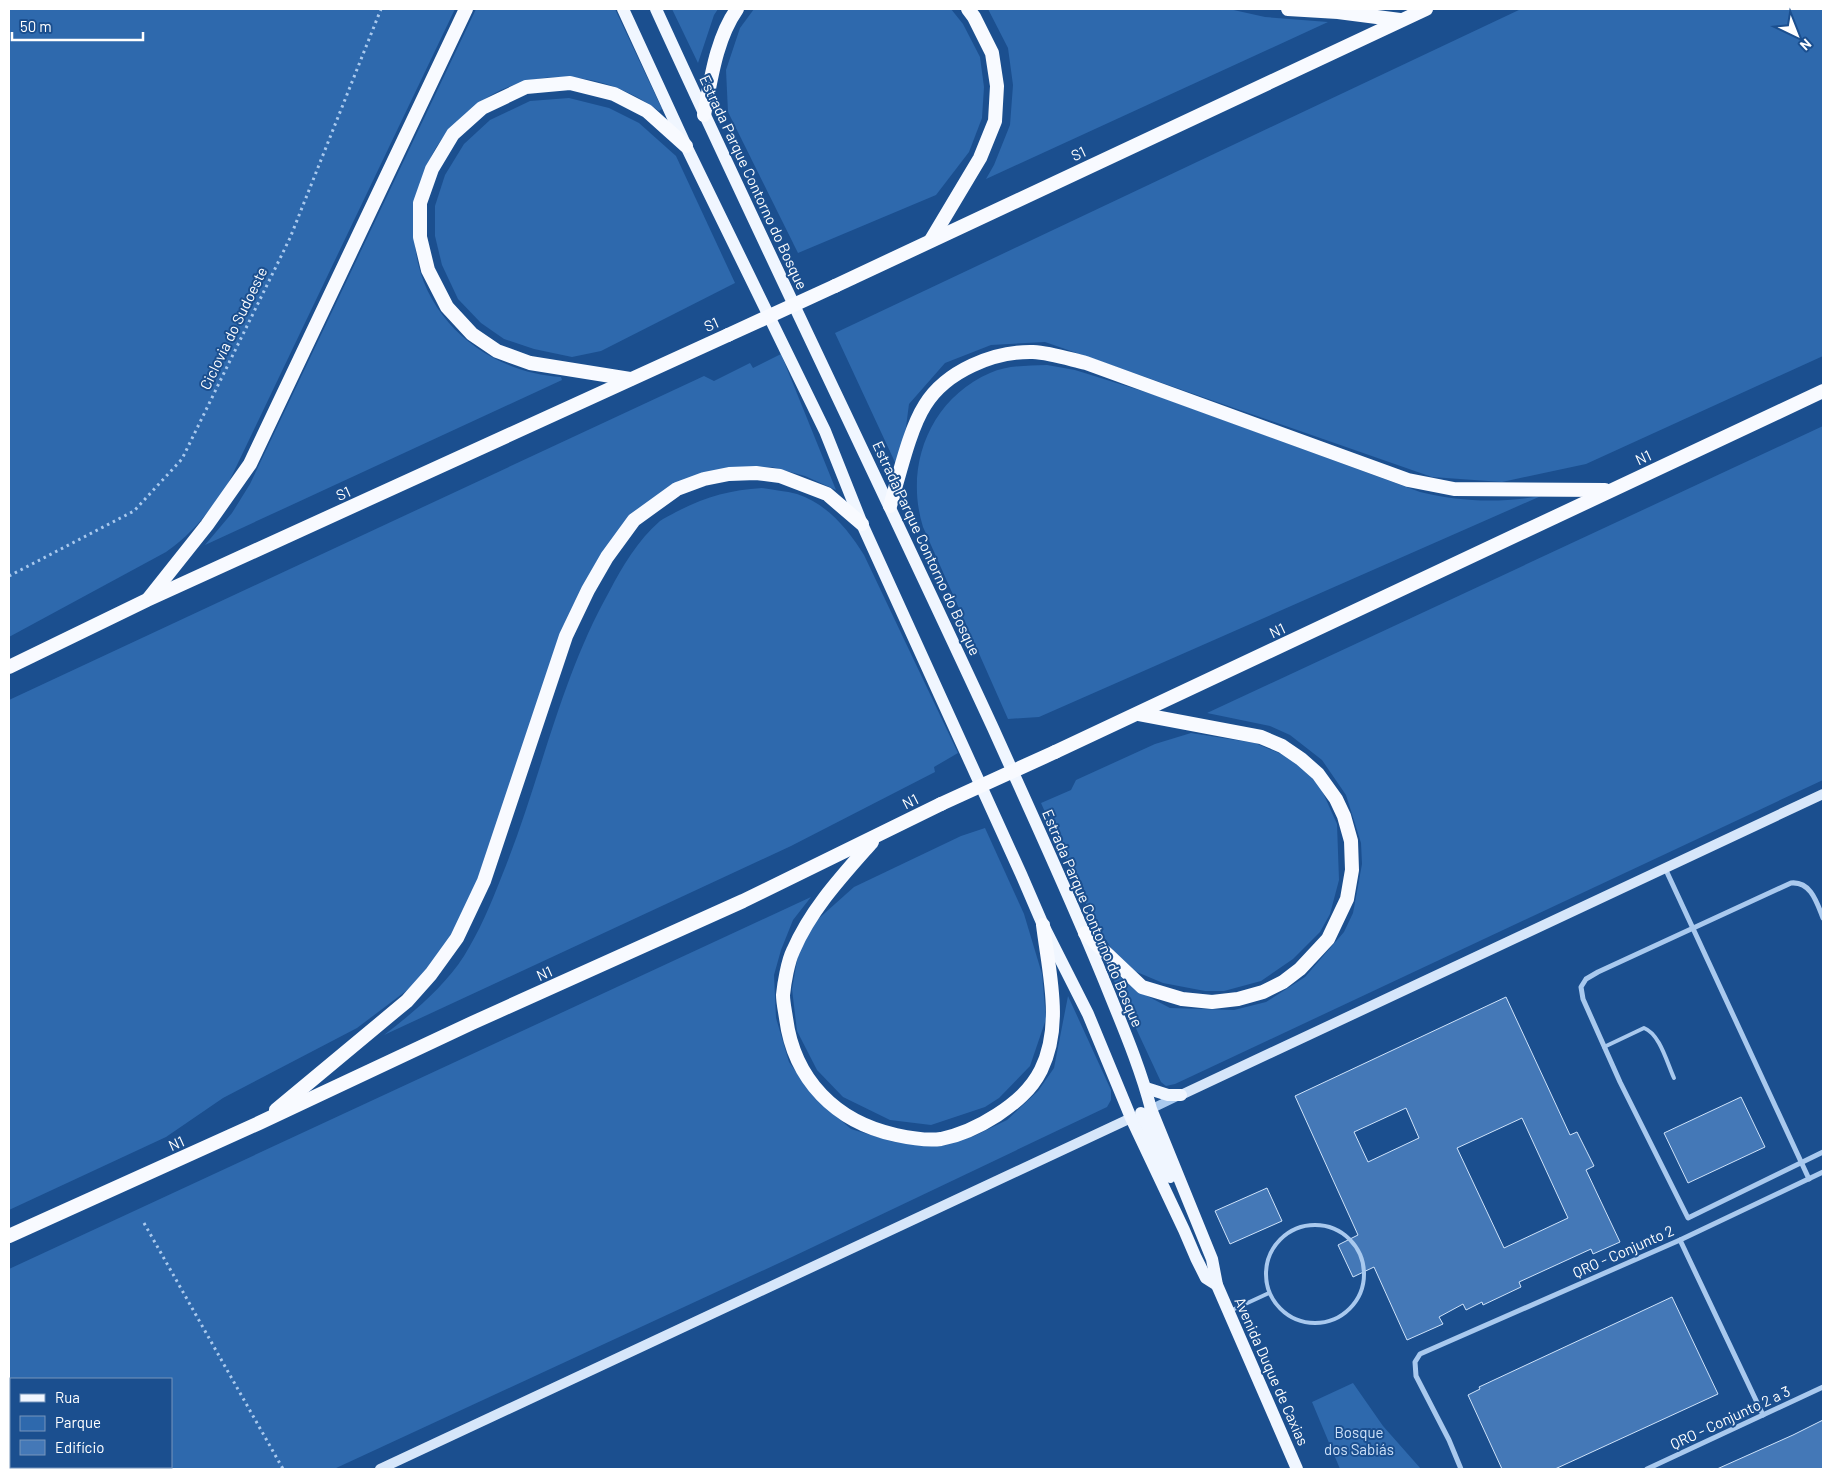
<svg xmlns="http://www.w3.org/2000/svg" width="1832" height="1478" font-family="Barlow,sans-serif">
<rect width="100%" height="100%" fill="#1b4f8f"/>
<g fill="#2e69ad" fill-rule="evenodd">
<path d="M9,9H455L227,486C207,514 194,532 166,552L9,637Z"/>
<path d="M476,9H615L662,109L659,111C602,69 528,63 471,109C454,123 437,141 429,162C424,173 424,187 422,199C420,213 414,230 415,244C421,319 489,373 561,377L562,380L205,545L232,513L250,484Z"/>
<polygon points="672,9 718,9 714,15 698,63"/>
<polygon points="754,9 951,9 963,24 980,57 984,87 982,118 969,152 936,195 798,253 728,112 726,70 740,28"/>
<polygon points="988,9 1229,9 1265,17 1328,22 986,179 994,165 1010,125 1013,85 1008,48"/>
<polygon points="1521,9 1823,9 1823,356 1586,464 1502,482 1432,477 1045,342 991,345 945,363 909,404 900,473 835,333"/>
<polygon points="569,98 609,108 639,123 676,156 735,283 601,351 572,357 534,349 504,339 481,323 458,299 442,265 435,236 435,206 445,175 464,144 490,120 530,101"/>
<polygon points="781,354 836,490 805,476 772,467 739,469 668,492 591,579 474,895 447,947 410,988 357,1028 223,1098 166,1137 9,1210 9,700 704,376 714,381 750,363 753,368"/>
<path d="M1047,365L1075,370L1155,395L1420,492C1461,502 1500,503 1541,496L1039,717L1008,719L923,527C904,466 930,399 990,373C1008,365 1027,366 1047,365Z"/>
<polygon points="1823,426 1823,780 1175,1084 1166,1086 1161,1082 1107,966 1136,990 1170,1008 1234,1010 1266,1002 1305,977 1344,932 1353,913 1362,864 1361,843 1346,795 1322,760 1290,735 1270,726 1207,713"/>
<path d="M762,488C773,490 786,491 797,494C827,504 848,529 864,555L958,753L934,767L935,772L791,846L384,1035C413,1013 444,987 464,956C479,932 491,904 501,878C540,783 559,681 609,592C622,567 638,540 660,521C664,518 671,515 676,512C705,497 730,490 762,488Z"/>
<polygon points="1191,733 1255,743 1293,759 1320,786 1337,824 1339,880 1330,914 1320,932 1293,959 1261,981 1224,991 1205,991 1163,983 1132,970 1114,952 1095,924 1041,803 1071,790 1076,780 1155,744"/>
<polygon points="985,828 1024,914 1042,974 1046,1019 1030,1066 999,1098 985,1107 931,1125 890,1120 843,1097 817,1070 797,1031 792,989 798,955 806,935 817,920 854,887 961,836"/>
<path d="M811,897L793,920L781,950L774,975L776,1018L789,1062L814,1097L851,1129L894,1142L934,1144L972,1137L1007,1120L1038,1091L1054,1068L1068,996L1111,1090V1100L1107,1107L792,1257L334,1469H9V1269ZM11,1379H171V1467H11Z"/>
<polygon points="1353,1383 1383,1426 1421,1469 1340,1469 1312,1402"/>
</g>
<g fill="#4478b7" stroke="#cfe3fa" fill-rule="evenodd">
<path d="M1506,997L1570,1135L1577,1132L1594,1166L1586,1170L1620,1242L1593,1254L1591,1249L1519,1282L1521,1287L1483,1305L1482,1302L1466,1310L1463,1304L1439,1317L1443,1324L1407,1340L1374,1267L1353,1277L1338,1245L1358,1235L1295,1096ZM1406,1108L1419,1138L1368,1162L1354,1132ZM1522,1118L1568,1218L1504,1248L1457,1148Z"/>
<polygon points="1741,1097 1765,1147 1688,1183 1664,1133"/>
<polygon points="1267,1188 1282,1221 1230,1244 1215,1211"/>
<polygon points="1672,1297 1718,1394 1555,1469 1502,1469 1468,1395 1480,1389 1479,1387"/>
<polygon points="1823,1420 1823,1469 1717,1469 1793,1435"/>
</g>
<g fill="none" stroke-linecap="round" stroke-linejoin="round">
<g stroke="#a9c9ee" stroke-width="3" stroke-dasharray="2.5 4" stroke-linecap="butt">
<polyline points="9,576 134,511 182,459 290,238 381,9"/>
<polyline points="144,1223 283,1469"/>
</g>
<g stroke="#a9c9ee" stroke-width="4">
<path d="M1604,1047L1644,1028C1660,1034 1667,1063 1674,1078"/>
<circle cx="1315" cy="1274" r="49"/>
<polyline points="1230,1311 1269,1293"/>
</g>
<g stroke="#a9c9ee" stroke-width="5">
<polyline points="1665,868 1809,1179"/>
<path d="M1823,918C1817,903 1811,881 1791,883L1598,972L1586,979L1581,987L1583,999L1620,1082L1688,1218L1823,1152"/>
<polyline points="1680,1240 1763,1415"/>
<polyline points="1461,1469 1449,1440 1416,1376 1415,1362 1420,1354 1680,1240 1823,1172"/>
<polyline points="1647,1469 1823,1387"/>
</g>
<polyline stroke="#a9c9ee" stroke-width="9" points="1147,1111 1178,1096"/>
<g stroke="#d6e6fa" stroke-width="10">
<polyline points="1181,1095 1823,794"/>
<polyline points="380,1469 1131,1118"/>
</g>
<g stroke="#f0f6ff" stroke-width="12">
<polyline points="623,9 686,146 825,431 862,524 1021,874 1043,925 1088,1014 1131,1118 1184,1230 1196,1258 1206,1278 1217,1285"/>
<path d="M656,9C766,250 882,488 993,728C1033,817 1074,905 1110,995C1125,1032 1141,1070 1151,1109L1212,1259L1217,1285L1297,1469"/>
<polyline points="1146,1088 1168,1095 1181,1095"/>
<polyline points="1141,1113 1170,1177"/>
</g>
<g stroke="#f8faff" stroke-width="14">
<polyline points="1288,9 1338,12 1400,20"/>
<path d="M704,115C711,79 716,39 737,9"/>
<polyline points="931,240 980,158 995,121 997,86 992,53 974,17 968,9"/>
<polyline points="835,286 1426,9"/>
<polyline points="630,379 530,363 497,351 472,334 447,307 428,270 420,237 420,203 432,169 453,134 482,108 526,87 570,83 614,94 647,111 686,146"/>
<path d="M890,506C899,477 909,430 925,405C946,371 994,351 1033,352C1051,353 1069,359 1086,363L1408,480L1454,489L1605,490"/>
<polyline points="149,598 207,525 250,464 466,9"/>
<polyline points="9,667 147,600 728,335"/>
<polyline points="1055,752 1823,391"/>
<path d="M872,842C842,876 811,909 793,951C788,961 784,984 783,995C783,1002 785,1011 786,1018C794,1080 836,1122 896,1135C910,1138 927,1141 941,1139C961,1135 980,1126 997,1115C1015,1103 1031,1090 1041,1070C1063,1025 1049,973 1043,925"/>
<polyline points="1085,933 1142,987 1182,999 1212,1002 1238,999 1263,992 1283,982 1300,969 1328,939 1347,899 1352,870 1351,841 1344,816 1336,799 1318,774 1301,759 1282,746 1261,737 1139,714"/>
<polyline points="276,1110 407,1001 431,974 457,938 484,881 566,636 588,590 607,557 634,520 677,489 704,479 729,474 756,473 780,476 827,494 862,524"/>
<polyline points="9,1236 259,1123 472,1023 743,901 941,804"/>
</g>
<g stroke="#f8faff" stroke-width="14">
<polyline points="728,335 835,286"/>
<polyline points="941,804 1055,752"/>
</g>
</g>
<g text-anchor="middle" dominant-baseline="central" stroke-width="4" stroke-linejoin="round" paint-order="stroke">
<g font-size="15" fill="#fff" stroke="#1b4f8f">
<text transform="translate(1078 153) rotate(-25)">S1</text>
<text transform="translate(754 182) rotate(65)">Estrada Parque Contorno do Bosque</text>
<text transform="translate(711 324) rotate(-24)">S1</text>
<text transform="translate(233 328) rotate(-64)">Ciclovia do Sudoeste</text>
<text transform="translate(1643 457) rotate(-25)">N1</text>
<text transform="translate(343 493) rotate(-24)">S1</text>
<text transform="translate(927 548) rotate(65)">Estrada Parque Contorno do Bosque</text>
<text transform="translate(1277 630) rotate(-25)">N1</text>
<text transform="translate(910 801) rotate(-27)">N1</text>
<text transform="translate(1093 918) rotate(67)">Estrada Parque Contorno do Bosque</text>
<text transform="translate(544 973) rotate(-24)">N1</text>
<text transform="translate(176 1143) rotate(-24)">N1</text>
<text transform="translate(1623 1251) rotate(-24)">QRO - Conjunto 2</text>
<text transform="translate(1272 1371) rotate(66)">Avenida Duque de Caxias</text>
<text transform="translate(1730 1417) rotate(-25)">QRO - Conjunto 2 a 3</text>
</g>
<g font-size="15" fill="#cfe3fa" stroke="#1b4f8f">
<text x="1359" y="1432">Bosque<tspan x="1359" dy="17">dos Sabiás</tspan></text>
</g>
</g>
<rect width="1832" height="1478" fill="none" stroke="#ffffff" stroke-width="20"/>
<rect x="10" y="1378" width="162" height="90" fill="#1b4f8f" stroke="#7695bc"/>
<rect x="20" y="1394" width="25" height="8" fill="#f0f6ff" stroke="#7695bc"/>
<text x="55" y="1403" font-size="15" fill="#ffffff">Rua</text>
<rect x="20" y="1416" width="25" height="15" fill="#2e69ad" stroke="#7695bc"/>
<text x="55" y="1428" font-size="15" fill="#ffffff">Parque</text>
<rect x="20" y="1440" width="25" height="15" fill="#4478b7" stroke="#7695bc"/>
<text x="55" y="1453" font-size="15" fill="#ffffff">Edifício</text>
<g transform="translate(1797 35) rotate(137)" stroke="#1b4f8f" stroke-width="4" paint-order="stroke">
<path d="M0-4L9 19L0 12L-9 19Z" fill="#ffffff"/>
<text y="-8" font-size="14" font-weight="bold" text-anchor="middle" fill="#ffffff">N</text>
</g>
<path d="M12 32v8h131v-8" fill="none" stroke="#ffffff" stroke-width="2.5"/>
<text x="20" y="32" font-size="15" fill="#ffffff" stroke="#1b4f8f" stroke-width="4" paint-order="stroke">50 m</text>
</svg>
